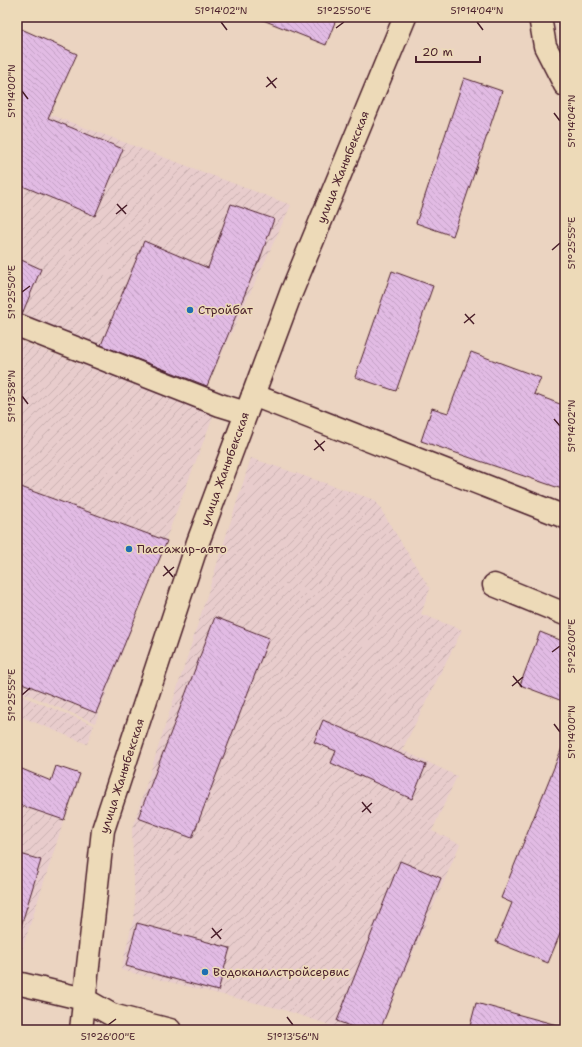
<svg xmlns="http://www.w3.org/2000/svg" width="582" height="1047" font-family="'Shantell Sans',sans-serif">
<defs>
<pattern id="industrial-furrows" width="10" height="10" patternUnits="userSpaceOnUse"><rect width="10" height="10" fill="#e8cccc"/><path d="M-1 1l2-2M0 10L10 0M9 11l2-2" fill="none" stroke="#c8afaf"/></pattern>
<pattern id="building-back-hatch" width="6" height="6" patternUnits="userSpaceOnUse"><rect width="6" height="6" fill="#e2bbe4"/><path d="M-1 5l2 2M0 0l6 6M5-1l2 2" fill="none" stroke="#c3a0c4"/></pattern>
</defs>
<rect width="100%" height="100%" fill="#ebd4c1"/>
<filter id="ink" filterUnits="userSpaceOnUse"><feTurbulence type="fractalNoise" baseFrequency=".025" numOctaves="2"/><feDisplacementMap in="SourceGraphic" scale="8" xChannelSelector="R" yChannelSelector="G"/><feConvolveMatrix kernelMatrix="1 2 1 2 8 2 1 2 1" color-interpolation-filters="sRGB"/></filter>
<g filter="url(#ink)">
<g fill="url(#industrial-furrows)">
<polygon points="17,102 291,205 203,394 17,316"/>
<polygon points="17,340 214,414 95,723 17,690"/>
<polygon points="251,458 375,500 430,589 421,614 462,630 402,750 457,776 432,831 460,844 380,1030 345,1030 281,1009 121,970 135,912 132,829"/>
<polygon points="17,694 94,725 87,744 17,715"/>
<polygon points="56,766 80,774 64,820 17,965 17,767 51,780"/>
</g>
<g fill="url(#building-back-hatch)" stroke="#4a1f2b">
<polygon points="258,17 337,17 326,45 258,18"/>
<polygon points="17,27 77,54 48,118 123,149 95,216 20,185 23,175 17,173"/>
<polygon points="464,78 502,91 453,236 416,223"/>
<polygon points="231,204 274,219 259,262 258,262 207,386 101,345 144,241 208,268"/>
<polygon points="17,258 41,269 22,314 17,313"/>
<polygon points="392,271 433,286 396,391 355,377"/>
<polygon points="471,352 541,378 534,394 565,406 565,490 421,441 432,408 448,413"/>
<polygon points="21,487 167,541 96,713 17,681 17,498"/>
<polygon points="215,617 269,638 192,838 138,818"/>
<polygon points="540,632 565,642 565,702 520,685"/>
<polygon points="323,720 426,765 412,799 331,763 336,751 314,742"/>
<polygon points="564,743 565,922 548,963 496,942 512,903 501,898"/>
<polygon points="56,766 80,774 64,820 17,804 17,767 51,781"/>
<polygon points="17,853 41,860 21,926 17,926"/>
<polygon points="400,861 441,878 380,1030 360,1030 337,1021"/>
<polygon points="137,923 230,948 218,991 126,966"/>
<polygon points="476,1003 557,1025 556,1030 469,1030"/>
</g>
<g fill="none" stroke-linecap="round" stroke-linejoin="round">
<defs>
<g id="minor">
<polyline points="540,17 545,46 565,85"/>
<polyline points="17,325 220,405 246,413"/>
<polyline points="253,395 565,517"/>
<polyline points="494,585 565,614"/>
<polyline points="17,983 84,999 112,1015 170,1030"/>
<polyline points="81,1030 103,830 198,542 253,395 291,293 405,17"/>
</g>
</defs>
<use href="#minor" stroke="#4a1f2b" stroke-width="25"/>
<use href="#minor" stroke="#eddab8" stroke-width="22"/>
</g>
</g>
<path fill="none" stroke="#4a1f2b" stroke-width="1.5" d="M221,22L227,30M477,22L483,30M336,28L344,22M267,77L276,88M266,87L277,78M22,91L28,99M554,113L560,121M117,204L126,214M116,214L127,205M552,250L560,243M22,292L30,286M465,314L474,324M464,323L475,314M22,396L28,404M554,419L560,426M315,440L324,451M314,450L325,441M164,566L173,577M163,576L174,567M552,652L560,646M513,676L522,687M512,686L523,677M22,695L30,688M554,724L560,732M362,802L371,813M362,812L372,803M212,928L221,939M211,938L222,929M287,1017L293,1025M108,1025L116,1019"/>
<g fill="#1f6fb2" stroke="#eddab8" stroke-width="1.5">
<circle cx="190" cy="310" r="4"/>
<circle cx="129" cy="549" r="4"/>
<circle cx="205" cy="972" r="4"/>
</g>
<g text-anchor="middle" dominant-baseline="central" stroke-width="3" stroke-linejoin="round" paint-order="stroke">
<g font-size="12" fill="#4a1f2b" stroke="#eddab8">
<text transform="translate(343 167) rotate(-68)">улица Жаныбекская</text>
<text transform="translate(225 469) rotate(-70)">улица Жаныбекская</text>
<text transform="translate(122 776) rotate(-72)">улица Жаныбекская</text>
</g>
<g font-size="12" fill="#4a1f2b" stroke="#eddab8" text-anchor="start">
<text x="198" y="310">Стройбат</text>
<text x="137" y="549">Пассажир-авто</text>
<text x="213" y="972">Водоканалстройсервис</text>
</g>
</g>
<rect width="582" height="1047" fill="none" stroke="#eddab8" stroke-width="44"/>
<path d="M416 56v6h64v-6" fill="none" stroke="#4a1f2b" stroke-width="2"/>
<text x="422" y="56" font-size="12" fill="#4a1f2b" stroke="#eddab8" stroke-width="3" paint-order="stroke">20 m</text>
<rect x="22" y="22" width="538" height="1003" fill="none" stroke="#4a1f2b" stroke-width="1.5"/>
<g font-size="10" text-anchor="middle" fill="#4a1f2b">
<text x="221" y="14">51°14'02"N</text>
<text x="344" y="14">51°25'50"E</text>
<text x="477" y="14">51°14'04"N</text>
<text transform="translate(11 91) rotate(-90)" y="4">51°14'00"N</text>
<text transform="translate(571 121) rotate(-90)" y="4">51°14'04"N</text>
<text transform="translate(571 243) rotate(-90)" y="4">51°25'55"E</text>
<text transform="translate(11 292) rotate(-90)" y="4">51°25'50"E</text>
<text transform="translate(11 396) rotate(-90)" y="4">51°13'58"N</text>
<text transform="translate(571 426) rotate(-90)" y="4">51°14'02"N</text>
<text transform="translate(571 646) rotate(-90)" y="4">51°26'00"E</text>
<text transform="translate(11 695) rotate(-90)" y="4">51°25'55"E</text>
<text transform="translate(571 732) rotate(-90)" y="4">51°14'00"N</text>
<text x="108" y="1040">51°26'00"E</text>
<text x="293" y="1040">51°13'56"N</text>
</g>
</svg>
